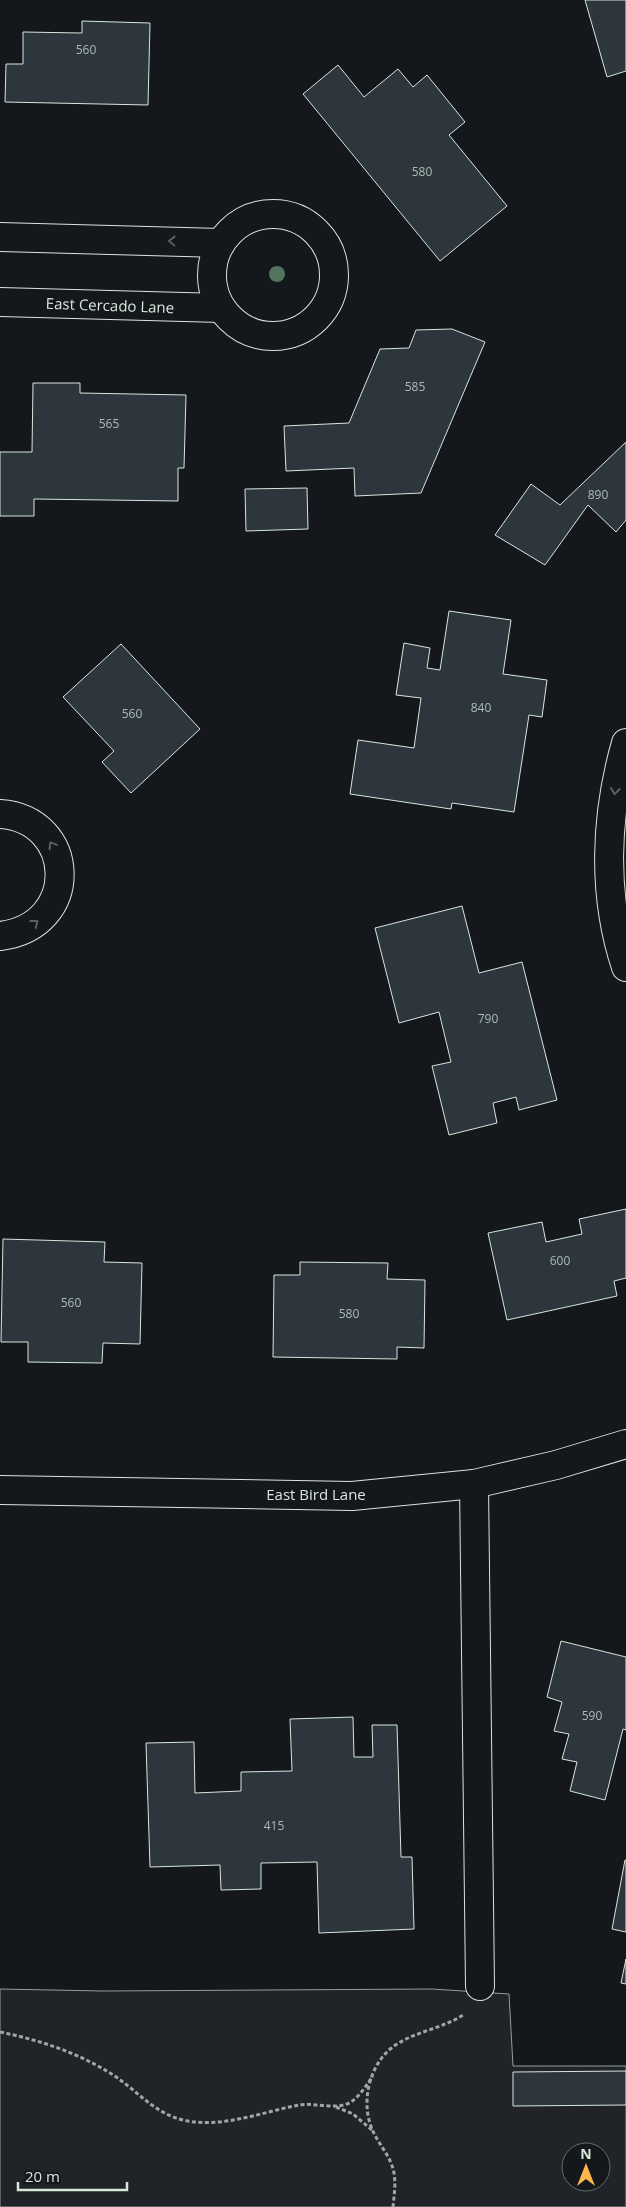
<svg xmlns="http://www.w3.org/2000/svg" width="626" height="2207" font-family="'Open Sans',sans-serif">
<rect width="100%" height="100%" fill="#14181c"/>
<path fill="#202428" stroke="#939e99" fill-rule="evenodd" d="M0,1989L103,1991L432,1989L509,1994L513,2066H626V2207H0ZM571,2152H601V2182H571Z"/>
<g fill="#2c363c" stroke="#d8e6dc">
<polygon points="585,0 626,0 626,71 607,77"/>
<polygon points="82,21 150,23 148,105 5,102 6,64 23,64 23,32 82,33"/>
<polygon points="338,65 364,97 398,69 413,87 427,75 465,122 449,135 507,206 440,261 303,94"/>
<polygon points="452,329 485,342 421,493 355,496 354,468 286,471 284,426 349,423 380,349 409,348 416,330"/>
<polygon points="33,383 80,383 80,393 186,395 184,468 178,468 178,501 34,499 34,516 0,516 0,452 32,452"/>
<polygon points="626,442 626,520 616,532 588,505 545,565 495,535 531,484 560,505"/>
<polygon points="307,488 308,529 246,531 245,489"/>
<polygon points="449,611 511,620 503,674 547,680 542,717 529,715 514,812 452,803 451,809 350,794 358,740 414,748 421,698 396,695 404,643 430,648 427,668 440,670"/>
<polygon points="121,644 200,729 131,793 102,762 114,751 63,697"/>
<polygon points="462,906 479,973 522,962 557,1100 519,1110 516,1097 493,1103 497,1123 449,1135 432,1066 451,1062 439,1012 399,1023 375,928"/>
<polygon points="626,1209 626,1278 614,1281 617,1296 507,1320 488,1233 542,1222 546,1242 582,1234 579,1219"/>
<polygon points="3,1239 105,1242 104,1262 142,1263 140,1344 103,1343 102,1363 28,1362 28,1342 1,1342"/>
<polygon points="300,1262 388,1263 387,1279 425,1280 424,1348 397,1347 397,1359 273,1357 274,1275 300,1275"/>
<polygon points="561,1641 626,1657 626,1730 623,1729 605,1800 570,1791 577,1762 562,1759 569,1734 554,1731 562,1702 547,1697"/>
<polygon points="353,1717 354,1757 373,1757 372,1725 397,1725 401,1857 412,1857 414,1929 319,1933 317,1862 261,1863 261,1889 221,1890 220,1865 150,1867 146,1743 194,1742 195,1793 241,1791 241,1772 292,1771 290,1719"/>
<polygon points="625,1860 626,1860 626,1932 612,1929"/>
<polygon points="626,1959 626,1984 621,1983"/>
<polygon points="626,2071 626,2105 513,2106 513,2072"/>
</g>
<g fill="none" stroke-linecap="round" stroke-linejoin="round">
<defs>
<g id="minor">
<circle cx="273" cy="275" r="61"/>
<polyline points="0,237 221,243"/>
<polyline points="0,302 221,308"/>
<path d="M626,743C605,816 602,895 626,967"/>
<path d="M0,814C77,819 82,926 0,936"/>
<polyline points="474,1484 480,1986"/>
<polyline points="0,1490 352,1496 474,1484 556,1465 626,1444"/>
</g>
</defs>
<use href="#minor" stroke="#d8e6dc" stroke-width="30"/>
<g stroke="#9da8a2" stroke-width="3" stroke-dasharray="4 2.5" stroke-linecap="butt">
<path d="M0,2032C39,2040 76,2052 110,2073C135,2088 153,2113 183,2120C221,2129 262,2112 299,2105C315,2102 336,2111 351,2102C360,2096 367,2084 373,2076"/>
<polyline points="336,2107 353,2114 372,2130"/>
<path d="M393,2207C394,2196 396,2184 394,2173C391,2156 378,2144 372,2129C360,2100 370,2061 397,2044C418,2031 443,2028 463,2015"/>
</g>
<use href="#minor" stroke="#14181c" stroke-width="28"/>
</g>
<circle fill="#55745f" cx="277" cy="274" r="8"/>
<defs><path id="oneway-chevron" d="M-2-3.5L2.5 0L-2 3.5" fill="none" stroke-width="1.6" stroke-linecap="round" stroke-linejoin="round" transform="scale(1.25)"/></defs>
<g stroke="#59605f">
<use href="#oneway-chevron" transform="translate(172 241) rotate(-179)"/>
<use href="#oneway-chevron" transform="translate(615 791) rotate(96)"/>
<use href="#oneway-chevron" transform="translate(52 845) rotate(-121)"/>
<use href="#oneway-chevron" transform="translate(35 923) rotate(-38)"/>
</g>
<g text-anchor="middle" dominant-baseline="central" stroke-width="4" stroke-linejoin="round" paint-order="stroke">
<g font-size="12" fill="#adbab4">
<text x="86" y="49">560</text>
<text x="422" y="171">580</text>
<text x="415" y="386">585</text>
<text x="109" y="423">565</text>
<text x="598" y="494">890</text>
<text x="481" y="707">840</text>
<text x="132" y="713">560</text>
<text x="488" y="1018">790</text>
<text x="560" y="1260">600</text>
<text x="71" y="1302">560</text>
<text x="349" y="1313">580</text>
<text x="592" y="1715">590</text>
<text x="274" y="1825">415</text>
</g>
<g font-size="15" fill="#d8e6dc" stroke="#14181c">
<text transform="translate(110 305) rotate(2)">East Cercado Lane</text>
<text x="316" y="1494">East Bird Lane</text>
</g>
</g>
<g transform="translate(586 2167)"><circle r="24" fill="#14181c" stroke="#626a69"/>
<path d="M0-4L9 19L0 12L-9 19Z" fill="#ffb74d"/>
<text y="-8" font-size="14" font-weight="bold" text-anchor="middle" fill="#d8e6dc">N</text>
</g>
<path d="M18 2182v8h109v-8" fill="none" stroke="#d8e6dc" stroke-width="2.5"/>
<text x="25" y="2182" font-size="15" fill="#d8e6dc" stroke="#14181c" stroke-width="4" paint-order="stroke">20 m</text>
</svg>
